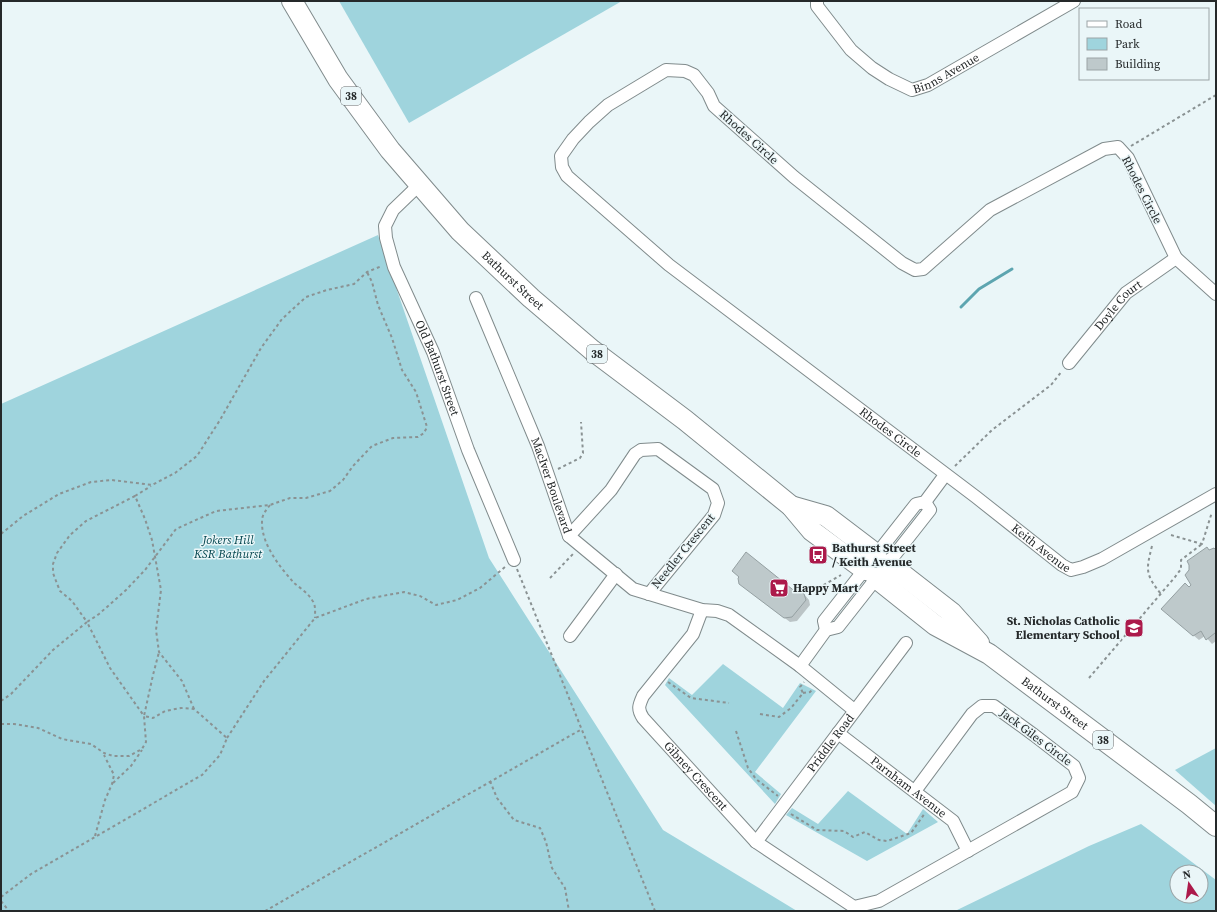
<svg xmlns="http://www.w3.org/2000/svg" width="1217" height="912" font-family="'Source Serif 4',serif">
<rect width="100%" height="100%" fill="#eaf6f8"/>
<g fill="#9fd4dd" fill-rule="evenodd">
<polygon points="339,1 622,1 409,123"/>
<polygon points="378,235 489,558 663,830 797,911 1,911 1,404"/>
<polygon points="723,664 783,708 800,683 816,691 755,772 781,794 775,804 665,685 669,678 692,695"/>
<polygon points="1216,748 1216,806 1175,770"/>
<polygon points="848,791 907,834 923,809 938,822 867,861 786,815 792,808 818,824"/>
<path d="M1141,824L1216,880V911H955L1089,846ZM1177,872H1201V896H1177Z"/>
</g>
<g fill="#0003">
<polygon points="1216,549 1216,641 1212,644 1205,636 1199,640 1168,614 1192,585 1190,571 1210,551"/>
<polygon points="740,584 797,594 804,594 809,600 810,605 797,621 790,622"/>
</g>
<g fill="none" stroke-linecap="round" stroke-linejoin="round">
<polyline stroke="#5da5b0" stroke-width="3" points="961,307 979,289 1012,269"/>
</g>
<g fill="#bec9cb" stroke="#95a0a2">
<polygon points="1207,547 1209,550 1214,548 1214,549 1216,547 1216,635 1215,633 1206,640 1201,631 1193,636 1161,609 1185,583 1189,587 1191,585 1185,575 1189,570 1189,565 1187,561"/>
<polygon points="746,552 797,593 799,590 804,594 806,600 792,617 784,618 739,584 738,578 739,577 732,571"/>
</g>
<g fill="none" stroke-linecap="round" stroke-linejoin="round">
<defs>
<g id="street">
<path id="s1" d="M817,1V6L851,50L872,68L889,79L912,90L928,85L1074,1"/>
<path id="s2" d="M419,185L393,210L385,226L386,238L394,267L433,352L468,450L514,560"/>
<path id="s3" d="M1216,294L1176,258L1128,158L1118,147L1104,149L990,210L923,269L915,270L902,263L794,177L714,106L708,93L694,75L685,71L666,70L608,105L589,122L573,139L561,156L562,167L567,176L669,265L976,497L1062,565L1071,570L1083,567L1102,559L1216,494"/>
<path id="s4" d="M476,298L538,446L569,536L633,589L702,610L717,611L729,615L800,666L854,710"/>
<path id="s5" d="M1069,363L1126,293L1176,258"/>
<polyline points="569,536 611,490 635,454 641,450 658,449 713,489 718,503 714,515 649,594"/>
<path id="s6" d="M702,610L693,634L643,696C639,705 637,709 643,718L756,842L854,907L879,901L1072,792L1079,778L1074,766L1034,735L994,706H982L972,714L915,791"/>
<polyline points="826,630 824,621 916,504 925,502 945,475"/>
<polyline points="570,636 616,574"/>
<polyline points="800,666 826,630 838,627 930,510 925,502"/>
<path id="s7" d="M838,733L953,821L968,851"/>
<path id="s8" d="M756,842L906,643"/>
</g>
<g id="primary">
<path id="s9" d="M292,1L338,79L390,150L460,231L531,298L592,350L685,420L791,506L812,531L865,570"/>
<polyline points="791,506 826,516 876,554"/>
<polyline points="889,564 952,613 979,643"/>
<path id="s10" d="M876,578L935,625L989,654L1189,804L1216,826"/>
</g>
</defs>
<use href="#street" stroke="#808b8c" stroke-width="14"/>
<use href="#primary" stroke="#808b8c" stroke-width="22"/>
<g stroke="#8a9293" stroke-width="2" stroke-dasharray="3 3" stroke-linecap="butt">
<polyline points="1131,146 1216,95"/>
<polyline points="955,466 992,430 1051,385 1062,371"/>
<polyline points="558,469 580,458 583,453 581,422"/>
<polyline points="135,496 151,486"/>
<path d="M270,505C266,510 262,515 262,521C261,544 280,567 294,583C300,588 308,593 312,600C316,605 315,611 315,618"/>
<polyline points="1,534 23,516 59,494 91,482 112,480 152,485 175,473 197,456 220,420 261,348 282,319 306,297 327,290 354,284 367,272 382,266"/>
<polyline points="1171,535 1202,544 1212,512"/>
<path d="M1152,546C1146,570 1145,574 1161,594"/>
<polyline points="517,569 655,911"/>
<polyline points="550,578 573,554"/>
<polyline points="813,591 841,575"/>
<polyline points="1089,678 1175,577 1181,569 1181,560 1202,544"/>
<polyline points="668,682 691,698 729,703"/>
<polyline points="803,693 810,692 813,689"/>
<polyline points="1,701 11,694 53,650 87,622 72,601 60,591 56,581 53,573 53,564 57,553 70,535 86,521 135,496 145,519 152,540 161,590 156,630 159,652 182,681 194,709"/>
<polyline points="760,714 779,717 791,708 803,693 800,687 804,682"/>
<polyline points="1,724 14,724 38,728 62,739 91,744 104,753 113,756 129,756 142,749 146,742 144,716 110,668 87,622 99,614 126,590 145,570 176,529 216,511 270,505 290,498 306,498 330,491 343,480 353,466 372,446 393,438 418,437 424,433 427,427 416,392 402,370 392,338 378,305 372,282 367,272"/>
<polyline points="736,731 748,768 756,779 778,796"/>
<polyline points="227,738 264,681 315,618 366,599 404,592 420,596 436,605 457,600 480,588 505,567"/>
<polyline points="490,781 497,798 514,820 540,828 546,842 552,868 565,888 569,911"/>
<polyline points="113,783 131,766 142,750"/>
<polyline points="791,814 817,830 844,831 853,837 865,832 879,840 887,841 911,833 925,813"/>
<polyline points="95,836 105,800 112,784 114,775 104,755"/>
<polyline points="1,897 31,874 202,775 220,755 227,738 194,709 181,708 165,711 153,718 144,716 153,675 159,652"/>
<polyline points="1,901 9,911"/>
<polyline points="265,911 582,729"/>
</g>
<use href="#street" stroke="#fff" stroke-width="12"/>
<use href="#primary" stroke="#fff" stroke-width="20"/>
</g>
<defs>
<symbol id="bus-square" viewBox="-11 -11 22 22"><rect x="-9" y="-9" width="18" height="18" rx="4" fill="#ac1a4b" stroke="#eaf6f8"/><path d="M-5-6H5V4H4V6H2V4H-2V6H-4V4H-5ZM-3.5-4V0h7V-4ZM-3.5 1.2v1.5H-2V1.2ZM2 1.2v1.5H3.5V1.2Z" fill="#fff"/></symbol>
<symbol id="supermarket-square" viewBox="-11 -11 22 22"><rect x="-9" y="-9" width="18" height="18" rx="4" fill="#ac1a4b" stroke="#eaf6f8"/><path d="M-6-5.5h2.5l.6 2H6L4.5 2H-2.5L-4.4-4H-6ZM-1.5 3.2a1.3 1.3 0 1 0 .1 0ZM3 3.2a1.3 1.3 0 1 0 .1 0Z" fill="#fff"/></symbol>
<symbol id="school-square" viewBox="-11 -11 22 22"><rect x="-9" y="-9" width="18" height="18" rx="4" fill="#ac1a4b" stroke="#eaf6f8"/><path d="M0-5L7-2L0 1L-7-2ZM-4 1L0 2.5L4 1V4Q0 6-4 4Z" fill="#fff"/></symbol>
</defs>
<g fill-rule="evenodd">
<use href="#bus-square" x="807" y="544" width="22" height="22"/>
<use href="#supermarket-square" x="768" y="577" width="22" height="22"/>
<use href="#school-square" x="1123" y="617" width="22" height="22"/>
</g>
<g text-anchor="middle" dominant-baseline="central" stroke-width="3" stroke-linejoin="round" paint-order="stroke">
<g fill="#eaf6f8" stroke="#606668" stroke-width="1">
<rect x="341" y="87" width="20" height="18" rx="3"/>
<rect x="587" y="345" width="20" height="18" rx="3"/>
<rect x="1093" y="731" width="20" height="18" rx="3"/>
</g>
<g font-size="11" font-weight="bold" fill="#25292a">
<text x="351" y="96">38</text>
<text x="597" y="354">38</text>
<text x="1103" y="740">38</text>
</g>
<g font-size="12" fill="#25292a" stroke="#eaf6f8">
<text stroke="none"><textPath href="#s1" startOffset="172">Binns Avenue</textPath></text>
<text transform="translate(749 137) rotate(42)">Rhodes Circle</text>
<text transform="translate(1142 190) rotate(63)">Rhodes Circle</text>
<text stroke="none"><textPath href="#s9" startOffset="358">Bathurst Street</textPath></text>
<text stroke="none"><textPath href="#s5" startOffset="76">Doyle Court</textPath></text>
<text stroke="none"><textPath href="#s2" startOffset="206">Old Bathurst Street</textPath></text>
<text stroke="none"><textPath href="#s3" startOffset="1318">Rhodes Circle</textPath></text>
<text stroke="none"><textPath href="#s4" startOffset="202">MacIver Boulevard</textPath></text>
<text stroke="none"><textPath href="#s3" startOffset="1508">Keith Avenue</textPath></text>
<text transform="translate(683 551) rotate(-51)">Needler Crescent</text>
<text stroke="none"><textPath href="#s10" startOffset="219">Bathurst Street</textPath></text>
<text transform="translate(1036 737) rotate(37)">Jack Giles Circle</text>
<text stroke="none"><textPath href="#s8" startOffset="124">Priddle Road</textPath></text>
<text stroke="none"><textPath href="#s6" startOffset="207">Gibney Crescent</textPath></text>
<text stroke="none"><textPath href="#s7" startOffset="89">Parnham Avenue</textPath></text>
</g>
<g font-size="12" font-style="italic" fill="#00444d" stroke="#eaf6f8">
<text x="228" y="540">Jokers Hill<tspan x="228" dy="14">KSR Bathurst</tspan></text>
</g>
<g font-size="12" font-weight="bold" fill="#25292a" stroke="#eaf6f8" text-anchor="start">
<text x="832" y="548">Bathurst Street<tspan x="832" dy="14">/ Keith Avenue</tspan></text>
<text x="793" y="588">Happy Mart</text>
<text x="1120" y="621" text-anchor="end">St. Nicholas Catholic<tspan x="1120" dy="14">Elementary School</tspan></text>
</g>
</g>
<rect width="1217" height="912" fill="none" stroke="#25292a" stroke-width="4"/>
<rect x="1079" y="8" width="130" height="72" fill="#eaf6f8" stroke="#9ba4a6"/>
<rect x="1087" y="21" width="20" height="6" fill="#ffffff" stroke="#9ba4a6"/>
<text x="1115" y="28" font-size="12" fill="#25292a">Road</text>
<rect x="1087" y="38" width="20" height="12" fill="#9fd4dd" stroke="#9ba4a6"/>
<text x="1115" y="48" font-size="12" fill="#25292a">Park</text>
<rect x="1087" y="58" width="20" height="12" fill="#bec9cb" stroke="#9ba4a6"/>
<text x="1115" y="68" font-size="12" fill="#25292a">Building</text>
<g transform="translate(1189 884) rotate(347)"><circle r="19" fill="#eaf6f8" stroke="#9ba4a6"/>
<path d="M0-3L7 15L0 10L-7 15Z" fill="#ac1a4b"/>
<text y="-6" font-size="11" font-weight="bold" text-anchor="middle" fill="#25292a">N</text>
</g>
</svg>
